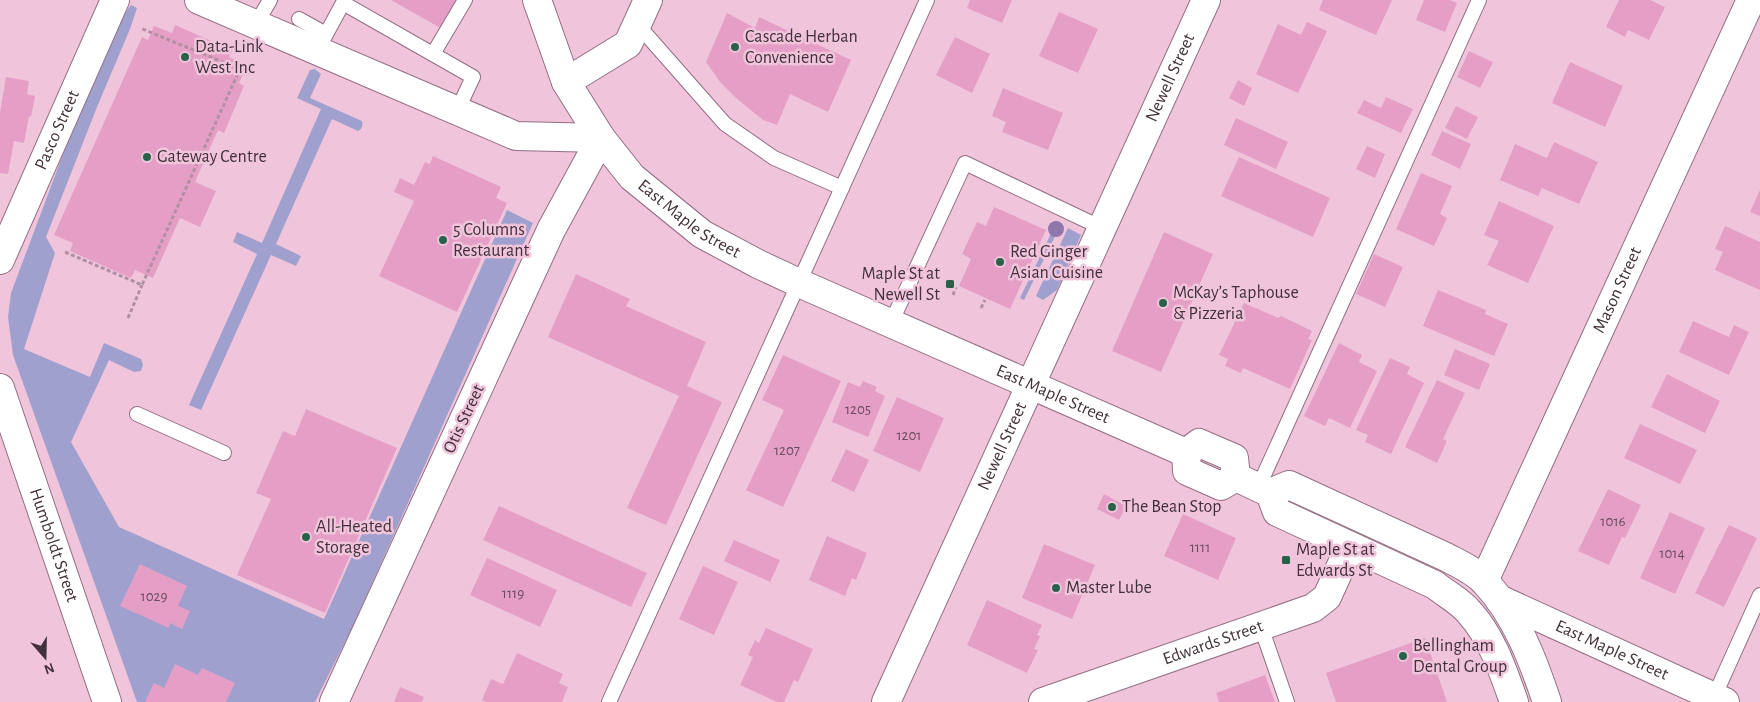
<svg xmlns="http://www.w3.org/2000/svg" width="1760" height="702" font-family="'Alegreya Sans',sans-serif">
<rect width="100%" height="100%" fill="#f0c5dc"/>
<g fill="#9fa0cd">
<polygon points="131,5 137,8 130,29 97,107 46,237 55,253 24,349 90,377 104,343 141,359 143,365 141,371 134,372 109,360 71,442 119,527 324,619 507,210 533,223 353,626 315,702 137,702 13,355 8,317 11,293 83,101 123,16"/>
<path d="M315,69L321,74L310,98L362,121C363,126 362,129 358,131L332,119L276,244L301,256L296,266L271,255L201,410L189,405L257,254L233,242L237,232L262,243L321,109L297,98L310,70Z"/>
<polygon points="1056,223 1060,226 1024,300 1020,298"/>
<polygon points="1068,228 1081,235 1057,290 1043,300 1036,296"/>
</g>
<g fill="#e59fc7">
<polygon points="391,0 461,0 444,30"/>
<polygon points="970,0 1012,0 1002,23 967,8"/>
<polygon points="1323,0 1392,0 1376,35 1319,10"/>
<polygon points="1424,0 1450,0 1457,3 1445,32 1416,20"/>
<polygon points="1619,0 1650,0 1665,7 1649,40 1628,30 1625,37 1606,27"/>
<polygon points="1059,12 1098,29 1078,73 1039,56"/>
<polygon points="727,13 755,28 759,17 851,60 828,112 790,94 777,125 763,120 736,98 720,82 706,62"/>
<polygon points="1307,22 1327,31 1298,93 1256,74 1278,24 1301,35"/>
<polygon points="175,25 232,50 229,57 247,65 239,83 244,86 224,133 218,130 195,182 216,191 200,227 180,218 153,278 135,270 131,278 70,251 73,243 54,235 142,37 148,40 154,26 172,33"/>
<polygon points="955,37 990,54 972,93 936,75"/>
<polygon points="1469,51 1493,62 1480,88 1457,77"/>
<polygon points="1570,62 1623,86 1605,127 1552,103"/>
<polygon points="6,77 29,81 27,94 35,96 31,117 29,116 24,143 14,141 8,174 0,173 0,113"/>
<polygon points="1238,80 1252,88 1244,106 1229,98"/>
<polygon points="1003,88 1063,113 1048,150 1002,132 1006,122 992,116"/>
<polygon points="1386,97 1413,109 1401,133 1357,113 1364,100 1381,108"/>
<polygon points="1456,106 1478,117 1467,139 1445,128"/>
<polygon points="1236,118 1288,142 1276,169 1224,145"/>
<polygon points="1442,131 1471,144 1460,169 1431,155"/>
<polygon points="1554,142 1598,162 1579,204 1542,188 1538,196 1500,180 1515,144 1547,158"/>
<polygon points="1367,146 1385,154 1375,178 1356,169"/>
<polygon points="433,156 501,187 496,198 507,203 457,312 379,276 414,201 394,192 400,178 414,185 425,162 430,164"/>
<polygon points="1239,157 1330,198 1313,237 1221,196"/>
<polygon points="1421,173 1452,186 1440,214 1447,218 1434,246 1396,229"/>
<polygon points="1760,190 1760,216 1750,212"/>
<polygon points="1499,201 1554,226 1528,283 1487,265 1499,241 1484,235"/>
<polygon points="994,207 1046,230 1010,309 959,286 971,259 962,254 977,222 986,226"/>
<polygon points="1725,226 1760,242 1760,290 1715,270 1723,252 1715,249"/>
<polygon points="1164,232 1213,254 1161,372 1112,351"/>
<polygon points="1374,254 1403,267 1385,307 1356,294"/>
<polygon points="576,274 630,299 626,306 706,342 687,386 722,402 666,525 627,508 679,396 548,337"/>
<polygon points="1438,290 1486,310 1485,314 1508,324 1494,356 1423,326"/>
<polygon points="1244,303 1278,318 1281,316 1312,331 1308,339 1312,340 1290,389 1243,368 1241,373 1225,366 1228,359 1219,355"/>
<polygon points="1693,321 1729,337 1734,325 1749,332 1729,375 1679,352"/>
<polygon points="1339,343 1362,355 1359,362 1377,371 1350,428 1329,418 1325,426 1304,416"/>
<polygon points="1455,349 1490,364 1479,390 1444,375"/>
<polygon points="783,355 841,381 783,507 746,490 784,410 762,400"/>
<polygon points="1390,358 1410,367 1407,374 1424,383 1391,454 1365,442 1368,435 1356,430"/>
<polygon points="1667,374 1720,401 1705,433 1651,407"/>
<polygon points="1437,380 1465,393 1443,439 1447,441 1437,463 1405,447"/>
<polygon points="863,381 877,387 875,391 885,396 868,437 832,422 848,382 860,387"/>
<polygon points="897,397 944,418 920,472 873,451"/>
<polygon points="306,409 397,448 325,613 237,575 271,499 256,493 283,431 295,436"/>
<polygon points="1640,424 1697,450 1680,484 1624,458"/>
<polygon points="846,449 869,460 854,492 831,481"/>
<polygon points="1608,489 1641,505 1625,538 1622,537 1609,565 1578,551"/>
<polygon points="1104,494 1126,506 1119,520 1097,509"/>
<polygon points="499,506 647,573 631,607 483,540"/>
<polygon points="1670,512 1705,528 1675,594 1640,578"/>
<polygon points="1183,514 1236,538 1218,580 1164,556"/>
<polygon points="1729,525 1757,538 1724,607 1695,593"/>
<polygon points="827,536 867,553 856,580 852,578 845,596 809,580"/>
<polygon points="734,540 780,560 770,582 724,561"/>
<polygon points="1044,544 1095,565 1072,619 1022,598"/>
<polygon points="487,558 557,590 540,627 470,595"/>
<polygon points="140,564 187,586 178,606 190,611 182,629 170,623 169,628 120,606"/>
<polygon points="703,566 738,582 714,635 679,619"/>
<polygon points="987,600 1042,625 1037,635 1040,636 1034,649 1038,650 1027,673 967,645"/>
<polygon points="766,628 813,649 798,682 794,680 784,702 777,702 740,685 753,657 748,655 755,640 759,643"/>
<polygon points="1425,638 1447,702 1336,702 1326,673"/>
<polygon points="517,653 563,674 559,683 568,687 562,702 486,702 482,700 491,679 503,684"/>
<polygon points="175,664 198,675 202,668 235,683 226,702 145,702 154,683 164,688"/>
<polygon points="1265,675 1275,702 1219,702 1216,693"/>
<polygon points="400,687 424,697 422,702 394,702"/>
</g>
<g fill="none" stroke-linecap="round" stroke-linejoin="round">
<defs>
<g id="lane">
<polyline points="299,19 326,34"/>
<polyline points="256,24 270,0"/>
<polyline points="637,24 725,124 774,158 842,188"/>
<polyline points="317,51 343,3 473,77 457,111"/>
<polyline points="433,54 465,0"/>
<polyline points="891,323 965,163 1102,228"/>
<polyline points="137,414 224,453"/>
<polyline points="1258,488 1479,0"/>
<polyline points="1261,627 1287,702"/>
<polyline points="1714,697 1760,595"/>
<polyline points="609,702 927,0"/>
</g>
<g id="street">
<polyline points="199,0 516,136 601,138 551,230 334,702"/>
<polyline points="566,82 628,44 648,0"/>
<path id="s1" d="M0,260L115,0"/>
<path id="s2" d="M0,388L107,702"/>
<path id="s3" d="M1484,581L1751,0"/>
<path id="s4" d="M1499,599L1725,702"/>
<path id="s5" d="M886,702L1206,0"/>
<path id="s6" d="M1043,702L1313,608L1327,597L1350,546"/>
</g>
<g id="secondary">
<path id="s7" d="M537,0L566,82L601,138L632,177L702,234L758,264L799,283L1186,453"/>
<polyline points="1186,453 1199,443 1234,458 1236,477"/>
<polyline points="1186,453 1187,471 1221,486 1236,477"/>
<path d="M1236,477L1270,493L1277,512L1435,585C1446,594 1460,601 1469,612C1492,637 1503,671 1514,702"/>
<path d="M1270,493L1289,485L1446,557C1459,564 1475,571 1485,582C1516,615 1533,660 1547,702"/>
</g>
</defs>
<use href="#lane" stroke="#936d83" stroke-width="16"/>
<use href="#street" stroke="#936d83" stroke-width="30"/>
<use href="#secondary" stroke="#936d83" stroke-width="30"/>
<g stroke="#b290a2" stroke-width="3" stroke-dasharray="4 2.5" stroke-linecap="butt">
<polyline points="65,252 142,285 240,69 140,28"/>
<polyline points="953,295 956,287"/>
<polyline points="981,308 985,300"/>
<polyline points="128,318 142,285"/>
</g>
<use href="#lane" stroke="#fff" stroke-width="14"/>
<use href="#street" stroke="#fff" stroke-width="28"/>
<use href="#secondary" stroke="#fff" stroke-width="28"/>
</g>
<circle fill="#8f76ac" cx="1056" cy="229" r="8"/>
<g fill="#29624b" stroke="#f0c5dc" stroke-width="2">
<circle cx="735" cy="47" r="5"/>
<circle cx="185" cy="57" r="5"/>
<circle cx="147" cy="157" r="5"/>
<circle cx="443" cy="240" r="5"/>
<circle cx="1000" cy="262" r="5"/>
<rect x="945" y="279" width="10" height="10" rx="2.5"/>
<circle cx="1163" cy="303" r="5"/>
<circle cx="1112" cy="507" r="5"/>
<circle cx="306" cy="537" r="5"/>
<rect x="1281" y="555" width="10" height="10" rx="2.5"/>
<circle cx="1056" cy="588" r="5"/>
<circle cx="1403" cy="656" r="5"/>
</g>
<g text-anchor="middle" dominant-baseline="central" stroke-width="5" stroke-linejoin="round" paint-order="stroke">
<g font-size="15" fill="#6b4c5d">
<text x="858" y="409">1205</text>
<text x="909" y="435">1201</text>
<text x="787" y="450">1207</text>
<text x="1613" y="521">1016</text>
<text x="1200" y="547">1111</text>
<text x="1672" y="553">1014</text>
<text x="513" y="593">1119</text>
<text x="154" y="596">1029</text>
</g>
<g font-size="18" fill="#42313a" stroke="#f0c5dc" text-anchor="start">
<text x="745" y="37">Cascade Herban<tspan x="745" dy="21">Convenience</tspan></text>
<text x="195" y="47">Data-Link<tspan x="195" dy="21">West Inc</tspan></text>
<text x="157" y="157">Gateway Centre</text>
<text x="453" y="230">5 Columns<tspan x="453" dy="21">Restaurant</tspan></text>
<text x="1010" y="252">Red Ginger<tspan x="1010" dy="21">Asian Cuisine</tspan></text>
<text x="940" y="274" text-anchor="end">Maple St at<tspan x="940" dy="21">Newell St</tspan></text>
<text x="1173" y="293">McKay’s Taphouse<tspan x="1173" dy="21">&amp; Pizzeria</tspan></text>
<text x="1122" y="507">The Bean Stop</text>
<text x="316" y="527">All-Heated<tspan x="316" dy="21">Storage</tspan></text>
<text x="1296" y="550">Maple St at<tspan x="1296" dy="21">Edwards St</tspan></text>
<text x="1066" y="588">Master Lube</text>
<text x="1413" y="646">Bellingham<tspan x="1413" dy="21">Dental Group</tspan></text>
</g>
<g font-size="18" fill="#42313a" stroke="#f0c5dc">
<text stroke="none"><textPath href="#s5" startOffset="686">Newell Street</textPath></text>
<text stroke="none"><textPath href="#s1" startOffset="142">Pasco Street</textPath></text>
<text stroke="none"><textPath href="#s7" startOffset="274">East Maple Street</textPath></text>
<text stroke="none"><textPath href="#s3" startOffset="320">Mason Street</textPath></text>
<text stroke="none"><textPath href="#s7" startOffset="679">East Maple Street</textPath></text>
<text transform="translate(464 419) rotate(-65)">Otis Street</text>
<text stroke="none"><textPath href="#s5" startOffset="281">Newell Street</textPath></text>
<text stroke="none"><textPath href="#s2" startOffset="166">Humboldt Street</textPath></text>
<text stroke="none"><textPath href="#s6" startOffset="180">Edwards Street</textPath></text>
<text stroke="none"><textPath href="#s4" startOffset="124">East Maple Street</textPath></text>
</g>
</g>
<g transform="translate(45 657) rotate(160)" stroke="#f0c5dc" stroke-width="4" paint-order="stroke">
<path d="M0-4L9 19L0 12L-9 19Z" fill="#42313a"/>
<text y="-8" font-size="14" font-weight="bold" text-anchor="middle" fill="#42313a">N</text>
</g>
</svg>
